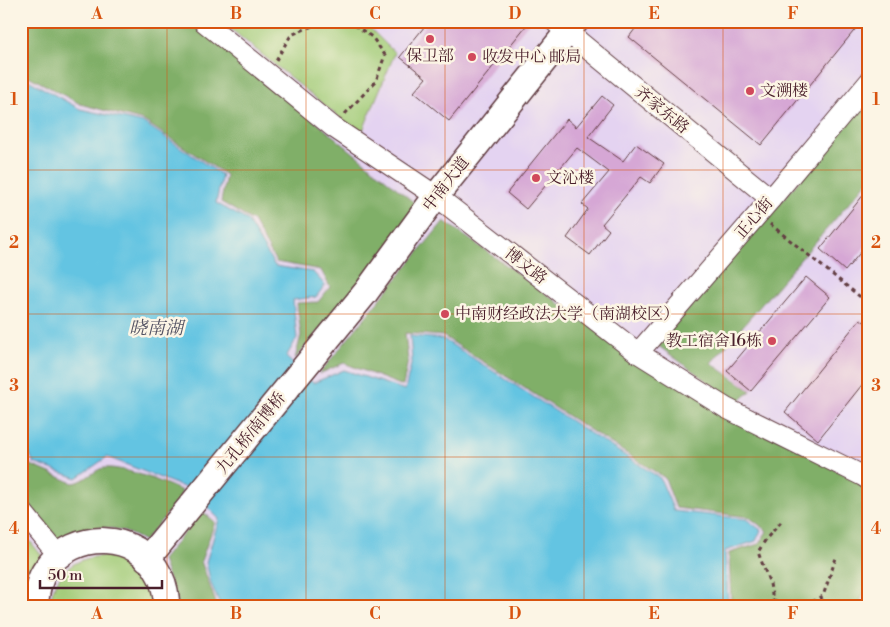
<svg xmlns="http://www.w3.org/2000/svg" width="890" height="627" font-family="'Libre Bodoni','Noto Serif SC',serif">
<rect width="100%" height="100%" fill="#fcf5e5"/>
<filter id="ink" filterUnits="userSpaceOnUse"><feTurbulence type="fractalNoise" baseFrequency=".02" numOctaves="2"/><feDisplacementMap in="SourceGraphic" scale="10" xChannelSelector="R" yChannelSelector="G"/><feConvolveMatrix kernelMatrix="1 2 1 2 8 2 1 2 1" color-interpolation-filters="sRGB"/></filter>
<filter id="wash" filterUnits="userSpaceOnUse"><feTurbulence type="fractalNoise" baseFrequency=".0096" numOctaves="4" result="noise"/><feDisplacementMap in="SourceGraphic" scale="20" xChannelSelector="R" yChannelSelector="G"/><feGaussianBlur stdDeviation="1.12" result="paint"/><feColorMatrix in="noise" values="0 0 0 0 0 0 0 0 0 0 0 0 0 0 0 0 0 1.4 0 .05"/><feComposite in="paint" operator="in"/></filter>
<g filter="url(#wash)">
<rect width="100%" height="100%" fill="#ebe4c4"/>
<rect fill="#e4d3f1" x="21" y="21" width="848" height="585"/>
<g fill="#a0cb77" stroke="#757551">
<polygon points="221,21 363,21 395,53 361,135"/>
<path d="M21,530L42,556C30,571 24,585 21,604Z"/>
<path d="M104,556C130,559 151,578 151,606H50C52,574 74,557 104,556Z"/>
</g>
<g fill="#80af68" stroke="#65674a">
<polygon points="21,21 193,21 422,209 295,359 301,335 297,303 318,302 330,287 321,270 276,262 253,221 221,202 226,175 144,121 80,104 21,72"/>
<polygon points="869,100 869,180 711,363 751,391 737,403 657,345"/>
<polygon points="444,221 643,363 869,488 869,587 866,586 859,606 737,606 731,601 729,553 759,544 767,531 749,517 676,508 665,478 443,336 405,333 408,360 403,386 344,363 319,374"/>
<path d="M21,447L29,464L73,483C83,482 90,474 100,469C116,463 166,483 182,491L179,500L144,541C113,523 89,523 58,540L21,494Z"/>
<polygon points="202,511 215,522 201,561 217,606 178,606 162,560"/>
</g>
<polygon fill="#64c4e2" stroke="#577286" points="21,76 80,109 144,123 222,175 216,203 247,220 275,266 313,272 325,285 316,297 293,300 297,338 286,357 313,383 344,370 405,390 412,360 410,336 443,339 660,478 674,511 746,519 761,530 756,541 725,551 728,601 733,606 221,606 211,584 206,562 219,519 191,490 107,457 77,478 34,463 21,436"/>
<g id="blocks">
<g fill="#d6a7d5">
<polygon points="429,21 530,21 449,121 414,92 426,78 400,57"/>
<polygon points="641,21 862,21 761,145 629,37"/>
<polygon points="602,96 613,105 588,137 623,161 636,144 664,164 650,183 641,177 602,224 609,230 590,255 567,238 588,209 582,204 609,172 577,148 526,209 507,193 567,119 576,127"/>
<polygon points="869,188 869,242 845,271 820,249"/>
<polygon points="806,277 830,297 751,391 727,371"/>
<polygon points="860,319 869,325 869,376 818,440 785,412"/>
</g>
</g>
</g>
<g filter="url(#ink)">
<use href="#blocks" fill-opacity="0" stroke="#623d42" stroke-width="1"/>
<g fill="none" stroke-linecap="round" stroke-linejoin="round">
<defs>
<g id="minor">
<polyline points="203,21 333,127 436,196 638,353 726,408 863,476 869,480"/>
<polyline points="554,21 771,199"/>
<polyline points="638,353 771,199 869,82"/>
<polyline points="21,510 58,555"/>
</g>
<g id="major">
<polyline points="147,559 366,292 436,196 576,21"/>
<path d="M35,606C37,593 38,580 46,569C74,530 138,530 160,576C165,586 166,595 167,606"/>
</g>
</defs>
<use href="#minor" stroke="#623d42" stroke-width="22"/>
<use href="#major" stroke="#623d42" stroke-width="28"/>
<g stroke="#623d42" stroke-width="3" stroke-dasharray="4 4" stroke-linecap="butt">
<polyline points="276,60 291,35 324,21"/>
<polyline points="345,114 376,81 385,55 372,37 349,21"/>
<polyline points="770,224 869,304"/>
<polyline points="781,522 766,539 758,552 770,584 773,600 782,606"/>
<polyline points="821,598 822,606"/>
<polyline points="805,606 823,596 837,555"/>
</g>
<use href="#minor" stroke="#fff" stroke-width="20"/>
<use href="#major" stroke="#fff" stroke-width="25"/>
</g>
</g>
<path fill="none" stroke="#d8530f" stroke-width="1" stroke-opacity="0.55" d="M167,21V606M306,21V606M445,21V606M584,21V606M723,21V606M21,170H869M21,314H869M21,457H869"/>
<g fill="#d1495b" stroke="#fcf5e5" stroke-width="2">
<circle cx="430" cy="39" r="5"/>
<circle cx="472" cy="57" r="5"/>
<circle cx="750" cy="91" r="5"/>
<circle cx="536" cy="178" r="5"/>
<circle cx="445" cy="314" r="5"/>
<circle cx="772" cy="341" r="5"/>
</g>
<g text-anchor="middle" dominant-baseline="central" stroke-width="5" stroke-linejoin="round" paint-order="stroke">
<g font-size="16" fill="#4a1f2b" stroke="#fcf5e5" text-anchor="start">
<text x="430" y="56" text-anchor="middle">保卫部</text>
<text x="482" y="57">收发中心 邮局</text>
<text x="760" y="91">文溯楼</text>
<text x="546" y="178">文沁楼</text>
<text x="455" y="314">中南财经政法大学（南湖校区）</text>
<text x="762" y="341" text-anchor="end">教工宿舍16栋</text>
</g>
<g font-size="16" fill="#4a1f2b" stroke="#fcf5e5">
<text transform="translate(662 110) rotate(39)">齐家东路</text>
<text transform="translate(446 184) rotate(-52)">中南大道</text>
<text transform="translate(754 218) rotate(-49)">正心街</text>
<text transform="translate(526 266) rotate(38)">博文路</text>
<text transform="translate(251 433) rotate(-51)">九孔桥/南博桥</text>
</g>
<g font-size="18" font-style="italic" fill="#525162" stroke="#fcf5e5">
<text x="156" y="328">晓南湖</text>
</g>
</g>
<rect width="890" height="627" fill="none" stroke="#fcf5e5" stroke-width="55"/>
<path d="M40 580v8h122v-8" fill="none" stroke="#4a1f2b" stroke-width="2.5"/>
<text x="48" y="580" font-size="15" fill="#4a1f2b" stroke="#fcf5e5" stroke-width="4" paint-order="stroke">50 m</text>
<rect x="28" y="28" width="834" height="572" fill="none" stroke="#d8530f" stroke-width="2"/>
<g font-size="16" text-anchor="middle" font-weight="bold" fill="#d8530f">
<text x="97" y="19">A</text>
<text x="236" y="19">B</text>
<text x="375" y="19">C</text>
<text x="515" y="19">D</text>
<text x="654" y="19">E</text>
<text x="793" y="19">F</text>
<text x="14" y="105">1</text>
<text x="876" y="105">1</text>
<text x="14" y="248">2</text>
<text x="876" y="248">2</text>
<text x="14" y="391">3</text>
<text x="876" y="391">3</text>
<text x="14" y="534">4</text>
<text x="876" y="534">4</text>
<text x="97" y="619">A</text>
<text x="236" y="619">B</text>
<text x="375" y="619">C</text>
<text x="515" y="619">D</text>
<text x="654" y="619">E</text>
<text x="793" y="619">F</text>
</g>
</svg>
